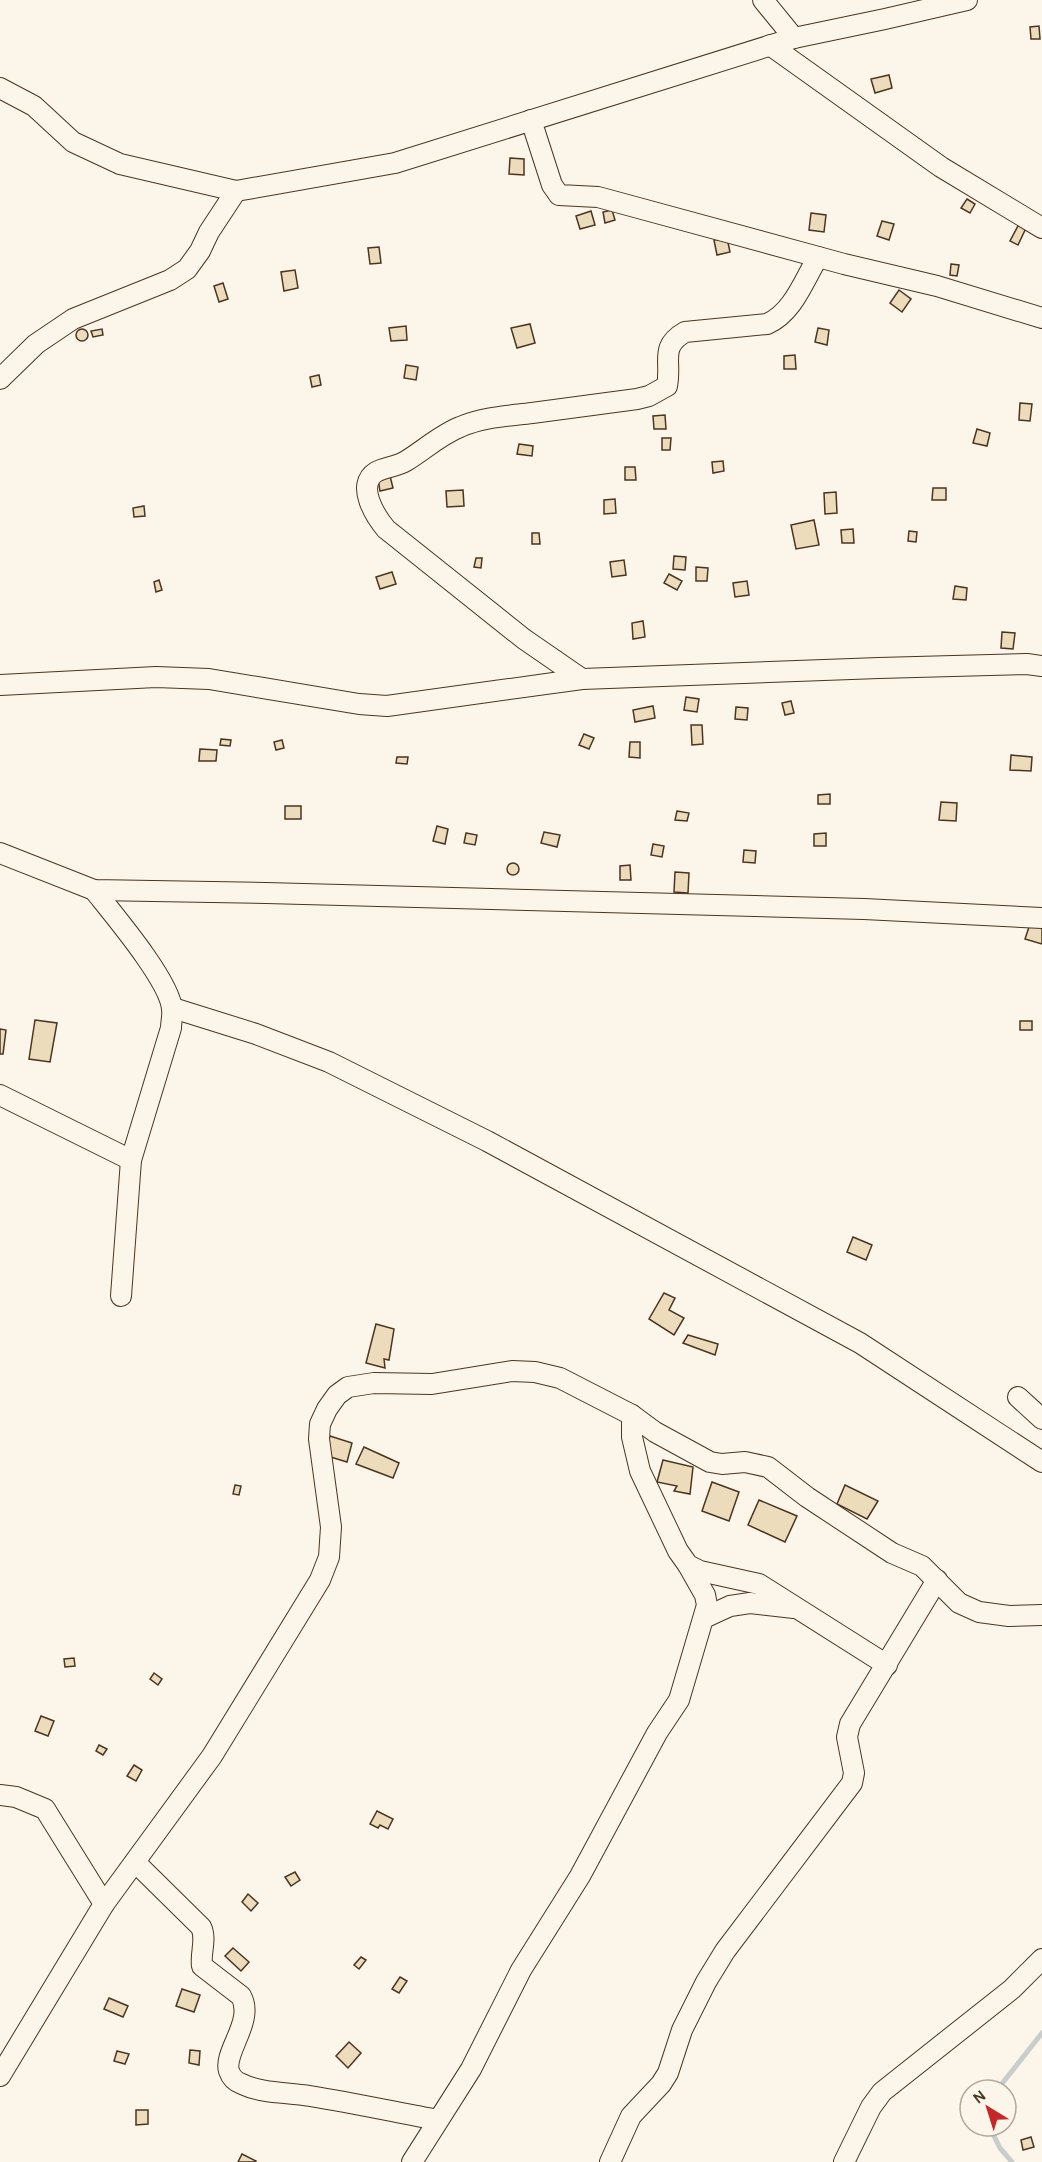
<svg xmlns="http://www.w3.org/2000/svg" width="1042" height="2162" font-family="Karla,sans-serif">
<rect width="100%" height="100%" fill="#fbf6e9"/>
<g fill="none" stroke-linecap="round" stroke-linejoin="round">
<g stroke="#c9cecd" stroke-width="5">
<polyline points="997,2090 1042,2033"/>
<polyline points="989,2126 1000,2148 1012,2162"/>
</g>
</g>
<g fill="#ecdcbc" stroke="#4a3520" stroke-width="1.5">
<polygon points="1039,26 1040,39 1031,39 1030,27"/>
<polygon points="889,75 892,88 875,93 871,79"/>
<polygon points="510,158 524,159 524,175 509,174"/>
<polygon points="967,199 975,204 970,213 961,208"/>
<polygon points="612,210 615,220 605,223 603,212"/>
<polygon points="591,211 595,225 580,229 576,216"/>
<polygon points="811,213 826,215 824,232 809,230"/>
<polygon points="882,221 894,224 889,240 877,236"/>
<polygon points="1019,224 1026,228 1018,245 1010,241"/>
<polygon points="727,238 730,252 717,255 714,240"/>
<polygon points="379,247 381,263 370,264 368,248"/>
<polygon points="951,264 959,265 957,276 950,275"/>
<polygon points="295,270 298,288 284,291 281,272"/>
<polygon points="223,283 228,299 219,302 214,286"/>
<polygon points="899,290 911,299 902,312 890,303"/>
<polygon points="530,324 535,343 517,348 511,328"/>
<polygon points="406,326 407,340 391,341 389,328"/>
<polygon points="818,328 829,330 827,345 815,342"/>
<circle cx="82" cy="335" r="6"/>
<polygon points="102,329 103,335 93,337 91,331"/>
<polygon points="795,355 796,369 784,369 784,356"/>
<polygon points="406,365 418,367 416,380 404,378"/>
<polygon points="319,375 321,385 312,387 310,377"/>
<polygon points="1020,403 1032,404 1030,421 1019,420"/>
<polygon points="665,415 666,429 654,429 653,416"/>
<polygon points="977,429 990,433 987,446 973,443"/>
<polygon points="662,438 671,438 670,450 662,450"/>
<polygon points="519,444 533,446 532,456 517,454"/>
<polygon points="723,461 724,471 713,473 712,462"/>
<polygon points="625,467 635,467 636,480 625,480"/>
<polygon points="390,476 393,488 380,491 378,478"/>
<polygon points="933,488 946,488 946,500 932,500"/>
<polygon points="463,490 464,506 447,507 446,491"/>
<polygon points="836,492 837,513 825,514 824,493"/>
<polygon points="615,499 616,513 604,514 604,500"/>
<polygon points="144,506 145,516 134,517 133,508"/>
<polygon points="814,520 819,545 796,549 791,525"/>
<polygon points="853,529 854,543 842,543 841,530"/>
<polygon points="909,531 917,532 916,542 908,541"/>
<polygon points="532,533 539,533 540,544 532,544"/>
<polygon points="674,556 686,557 685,570 673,569"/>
<polygon points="476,558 482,558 481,568 474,567"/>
<polygon points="624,560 626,575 612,577 610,562"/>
<polygon points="696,567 708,568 707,581 696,581"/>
<polygon points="392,572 396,584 380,589 376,577"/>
<polygon points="669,574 682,581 677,590 664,583"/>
<polygon points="159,580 162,590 156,592 154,582"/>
<polygon points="747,581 749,595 735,597 733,583"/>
<polygon points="955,586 967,588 966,600 953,599"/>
<polygon points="643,621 645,637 633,639 632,623"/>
<polygon points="1002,632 1015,633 1013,649 1001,648"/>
<polygon points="686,697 699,699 697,712 684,710"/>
<polygon points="791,701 794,713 785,715 782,703"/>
<polygon points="653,706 655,718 635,722 633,710"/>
<polygon points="736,707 748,708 747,720 735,719"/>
<polygon points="691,725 702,725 703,744 692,745"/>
<polygon points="584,734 594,738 589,749 579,745"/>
<polygon points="221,739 231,740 230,746 220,745"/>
<polygon points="282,740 284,748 276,750 274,742"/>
<polygon points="630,742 640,742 640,758 629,757"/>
<polygon points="200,749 217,750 216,761 199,761"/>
<polygon points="1011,755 1032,757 1031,771 1010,770"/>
<polygon points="397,757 408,757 407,764 396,763"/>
<polygon points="830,794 830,804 818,804 818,795"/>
<polygon points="941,802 957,803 956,821 939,820"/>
<rect x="285" y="806" width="16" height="13"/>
<polygon points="677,811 689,813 687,821 675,820"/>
<polygon points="437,826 448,829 445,844 433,841"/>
<polygon points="544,832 560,835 557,847 541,843"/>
<polygon points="466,833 477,835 475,845 464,843"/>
<polygon points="826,833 826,846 814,846 814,834"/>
<polygon points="653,844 664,846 662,857 651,855"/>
<polygon points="744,850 756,851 755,863 743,862"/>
<circle cx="513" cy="869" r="6"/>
<polygon points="630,865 631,880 620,880 620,866"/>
<polygon points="675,872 689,873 688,893 674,892"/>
<polygon points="1030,924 1042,927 1042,944 1025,939"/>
<polygon points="35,1020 57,1023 50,1062 29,1059"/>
<rect x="1020" y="1021" width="12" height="9"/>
<polygon points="0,1029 6,1030 3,1054 0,1054"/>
<polygon points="853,1237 872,1245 866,1260 847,1252"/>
<polygon points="664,1293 675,1298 669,1310 684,1318 674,1335 649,1319"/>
<polygon points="376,1324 394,1329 389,1360 384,1359 385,1368 366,1363"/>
<polygon points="688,1335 718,1344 715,1355 683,1343"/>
<polygon points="330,1436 352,1443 347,1462 324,1455"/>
<polygon points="364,1447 399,1463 393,1478 356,1464"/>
<polygon points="663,1460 693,1467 690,1494 674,1491 677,1486 657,1482"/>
<polygon points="712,1482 739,1492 729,1521 702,1511"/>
<polygon points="235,1485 241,1486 239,1495 233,1494"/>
<polygon points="845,1485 878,1501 867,1519 837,1504"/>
<polygon points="759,1500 797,1516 785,1542 748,1525"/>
<polygon points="74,1658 75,1666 65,1667 64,1659"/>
<polygon points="154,1673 162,1679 158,1685 150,1679"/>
<polygon points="41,1716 54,1721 48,1736 35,1731"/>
<polygon points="99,1745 107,1749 103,1755 96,1751"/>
<polygon points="134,1765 142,1770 136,1781 127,1776"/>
<polygon points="377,1811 393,1819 388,1829 380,1825 378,1828 370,1824"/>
<polygon points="295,1872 300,1880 291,1886 285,1877"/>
<polygon points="248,1894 258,1903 251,1911 242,1902"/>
<polygon points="233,1948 249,1962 241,1971 225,1956"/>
<polygon points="361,1957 366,1960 359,1969 354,1965"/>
<polygon points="400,1977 407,1981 399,1993 392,1989"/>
<polygon points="182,1989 200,1995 194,2012 176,2006"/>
<polygon points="109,1998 128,2006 123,2017 104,2009"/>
<polygon points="349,2042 361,2053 348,2068 336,2056"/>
<polygon points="190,2050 200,2051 199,2065 189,2063"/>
<polygon points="117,2051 129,2054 125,2064 114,2061"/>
<polygon points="136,2110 148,2110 148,2124 136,2125"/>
<polygon points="1031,2137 1034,2147 1023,2150 1021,2140"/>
<polygon points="242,2154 256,2161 255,2162 238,2162"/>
</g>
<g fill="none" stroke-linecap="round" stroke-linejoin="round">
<defs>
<g id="minor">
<polyline points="763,0 794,38"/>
<polyline points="770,45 941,167 1042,228"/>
<polyline points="0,88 34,106 73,142 120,164 236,191 395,163 794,38 885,19 967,0"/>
<polyline points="531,120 552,185 559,195 598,197 844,264 937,286 1042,318"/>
<polyline points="0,379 36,344 73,319 170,280 187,269 200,251 209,232 236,191"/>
<path d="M582,679L524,639L386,529C376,517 355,485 376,472C385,467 396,467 406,461C424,450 440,435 460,427C483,417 508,416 532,413C567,408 602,404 637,399L649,396L667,386C672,361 659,347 685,332L767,324C793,313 804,280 818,257"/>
<polyline points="0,685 156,677 209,679 359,704 387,706 582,679 879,668 1027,664 1042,666"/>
<polyline points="0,853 94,890 266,893 864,909 1042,918"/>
<path d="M94,890C113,914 170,981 172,1009C173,1015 171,1022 171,1028L131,1160L121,1296"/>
<polyline points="173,1008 256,1034 329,1062 487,1141 860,1343 1042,1462"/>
<polyline points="0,1095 131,1160"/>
<polyline points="1018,1397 1042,1419"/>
<polyline points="632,1415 632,1437 640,1471 678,1551 688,1565 700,1571 759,1584 887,1665"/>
<polyline points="704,1618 730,1606 750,1603 794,1608"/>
<polyline points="0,1795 16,1797 45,1809 104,1904"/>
<path d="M135,1862L201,1927C207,1939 200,1953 202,1966L241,1996C255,2021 223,2052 229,2071C231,2077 236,2082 242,2084C263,2094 287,2092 310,2096C353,2103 395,2112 438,2120"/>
<polyline points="0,2076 104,1904 212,1756 320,1580 329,1557 331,1527 319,1439 320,1424 327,1409 337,1395 348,1387 374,1383 432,1384 512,1371 535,1372 560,1378 632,1415 655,1432 710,1462 722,1464 745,1462 768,1467 807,1497 892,1553 922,1566 959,1603 979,1612 1009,1616 1042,1615"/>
<polyline points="412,2162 471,2069 521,1970 580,1876 657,1733 679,1700 707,1605 705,1595 688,1565"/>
<polyline points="610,2162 631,2116 661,2084 668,2073 682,2030 706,1982 725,1951 852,1783 854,1773 847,1737 850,1724 937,1580"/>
<polyline points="844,2162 871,2107 882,2092 1012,1989 1042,1959"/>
</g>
</defs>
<use href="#minor" stroke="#4a3520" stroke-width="22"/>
<use href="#minor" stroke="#fbf6e9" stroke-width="20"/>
</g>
<g transform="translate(988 2108) rotate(322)"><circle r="28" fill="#fbf6e9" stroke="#b4a999" stroke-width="1.5"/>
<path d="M0-4.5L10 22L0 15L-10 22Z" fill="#c62828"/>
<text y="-9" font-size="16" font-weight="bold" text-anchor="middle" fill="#4a3520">N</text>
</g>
</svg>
